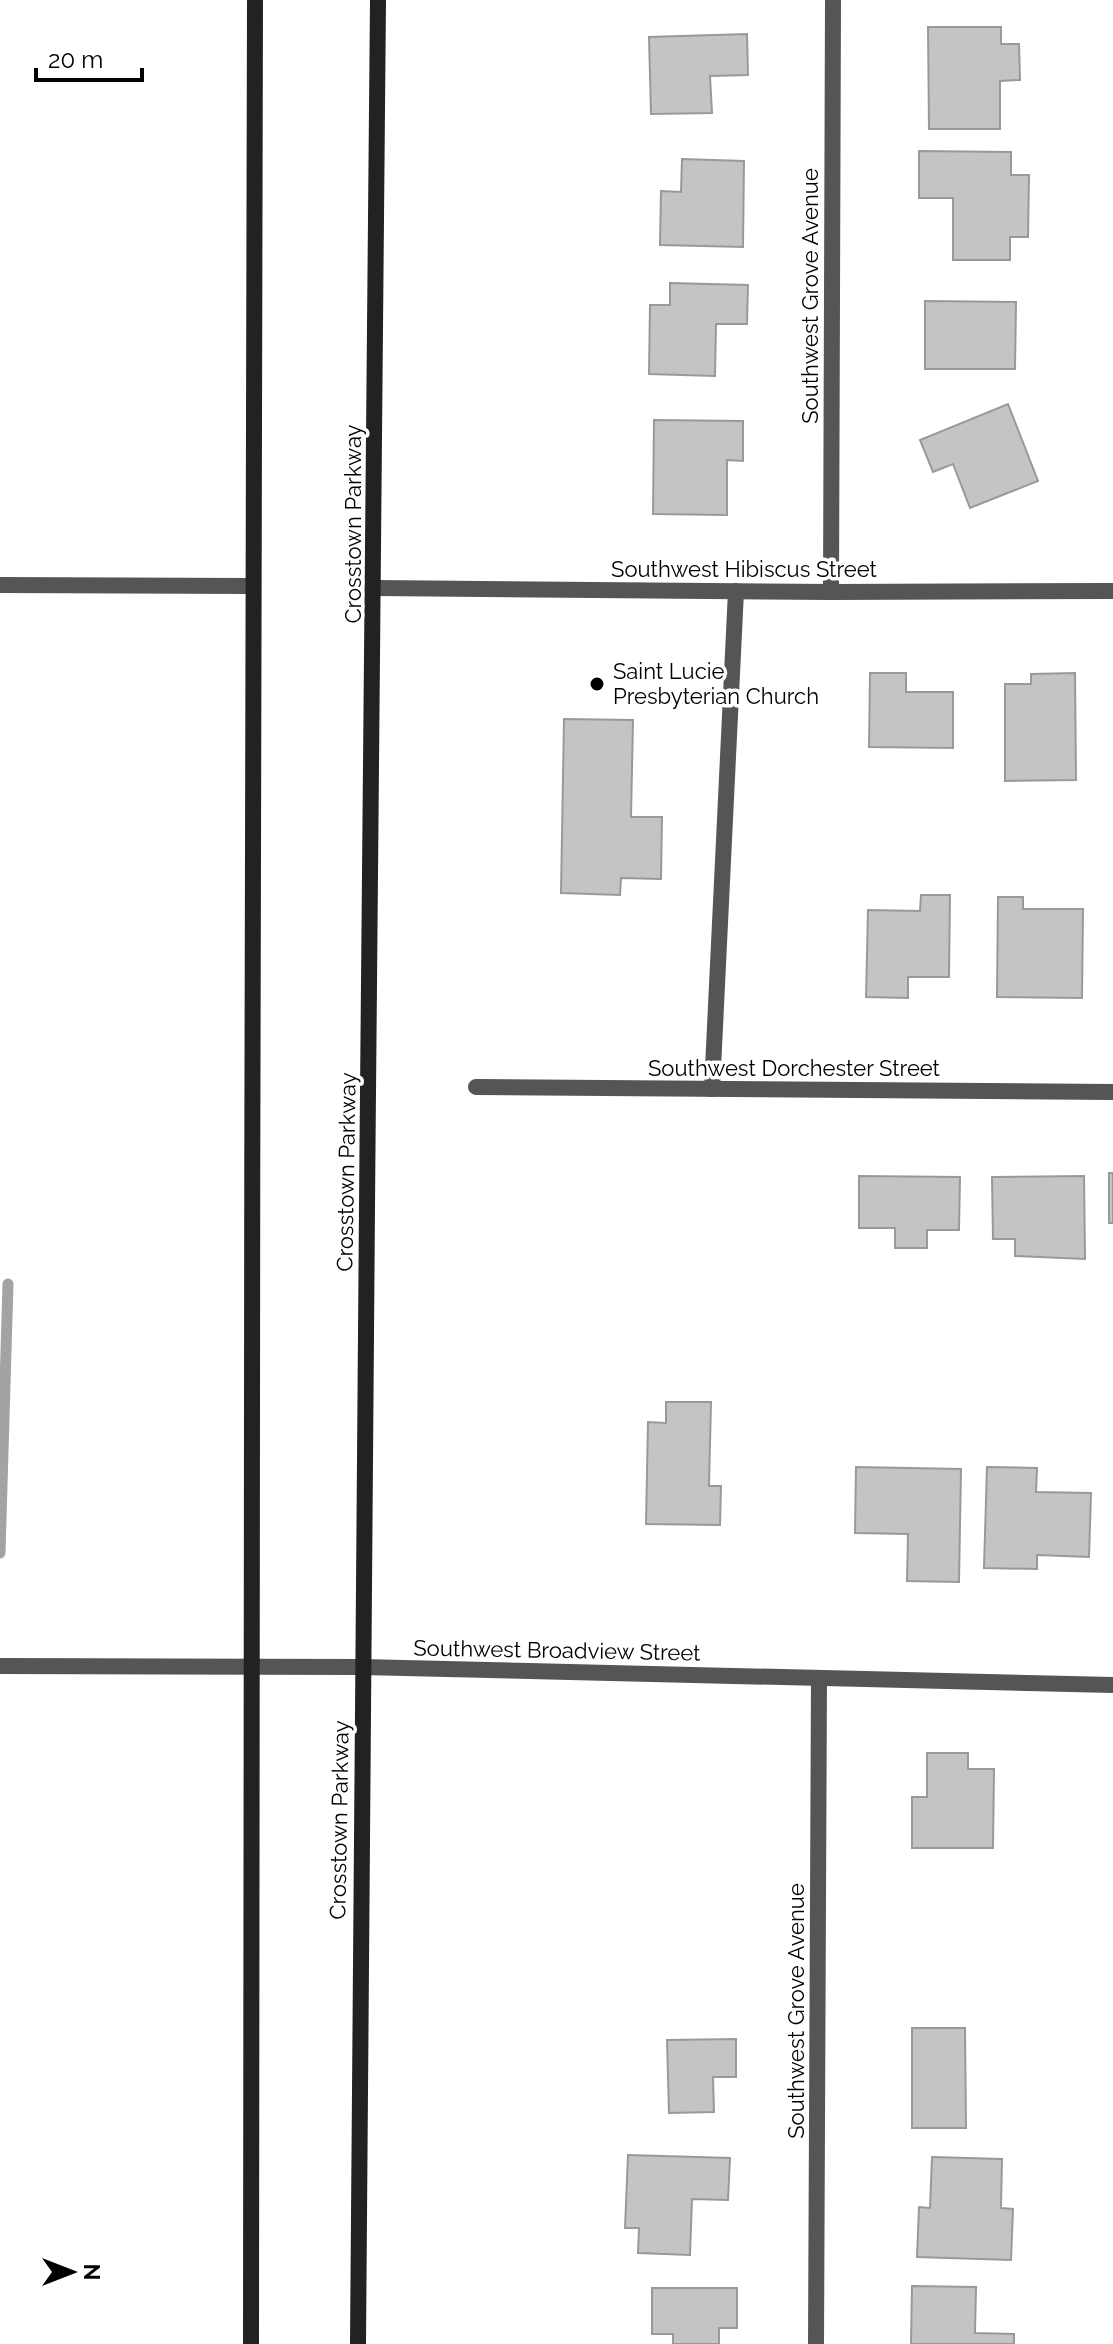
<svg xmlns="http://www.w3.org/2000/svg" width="1113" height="2344" font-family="Raleway,sans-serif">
<rect width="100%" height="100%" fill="#fff"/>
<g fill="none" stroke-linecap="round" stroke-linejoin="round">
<polyline stroke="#a3a3a3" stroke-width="11" points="0,1553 8,1284"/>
</g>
<g fill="#c4c4c4" stroke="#999" stroke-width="2">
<polygon points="928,27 1001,27 1001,44 1019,44 1020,80 1000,81 1000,129 929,129"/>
<polygon points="747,34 748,75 710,76 712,113 651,114 649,37"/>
<polygon points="919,151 1011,152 1011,175 1029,175 1028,237 1010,237 1010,260 953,260 953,198 919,198"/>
<polygon points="682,159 744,161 743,247 660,245 661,191 681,192"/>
<polygon points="670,283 748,285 747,324 716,324 715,376 649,374 650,305 670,305"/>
<polygon points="925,301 1016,302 1015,369 925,369"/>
<polygon points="1008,404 1038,481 970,508 953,464 933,472 920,440"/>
<polygon points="654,420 743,421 743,461 727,460 727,515 653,514"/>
<polygon points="870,673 906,673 906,692 953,692 953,748 869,747"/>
<polygon points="1075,673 1076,780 1005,781 1005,684 1031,684 1031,674"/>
<polygon points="564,719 633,720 631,817 662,817 661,879 621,878 620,895 561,893"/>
<polygon points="921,895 950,895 949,977 908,977 908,998 866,997 868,910 920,911"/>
<polygon points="998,897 1023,897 1023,909 1083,909 1082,998 997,997"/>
<rect x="1109" y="1173" width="4" height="50"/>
<polygon points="859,1176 960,1177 959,1230 927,1230 927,1248 895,1248 895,1228 859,1228"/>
<polygon points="1084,1176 1085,1259 1015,1256 1015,1239 993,1239 992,1177"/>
<polygon points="666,1402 711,1402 709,1486 721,1486 720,1525 646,1524 648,1422 666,1423"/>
<polygon points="856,1467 961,1469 959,1582 907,1581 908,1534 855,1533"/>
<polygon points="987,1467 1037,1468 1036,1492 1091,1493 1089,1557 1037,1555 1037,1569 984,1568"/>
<polygon points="927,1753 968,1753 968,1769 994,1769 993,1848 912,1848 912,1797 927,1797"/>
<polygon points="912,2028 965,2028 966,2128 912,2128"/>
<polygon points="736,2039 736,2077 713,2077 714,2112 669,2113 667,2040"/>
<polygon points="628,2155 730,2158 728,2200 692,2199 690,2255 638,2253 639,2228 625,2228"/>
<polygon points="932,2157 1002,2159 1001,2208 1013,2209 1011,2260 917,2257 919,2207 930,2208"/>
<polygon points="912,2286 976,2287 975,2333 1014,2334 1014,2344 911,2344"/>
<polygon points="652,2288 737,2288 737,2328 719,2328 719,2344 673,2344 673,2334 652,2334"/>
</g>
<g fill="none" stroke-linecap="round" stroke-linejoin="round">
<polyline stroke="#555" stroke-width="16" points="712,1089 736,591"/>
<g stroke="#555" stroke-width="16">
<polyline points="0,585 251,586"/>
<polyline points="375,588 831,592 1113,591"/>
<polyline points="831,592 833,0"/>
<polyline points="476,1087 1113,1092"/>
<polyline points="0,1666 362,1667 1113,1685"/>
<polyline points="816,2344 819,1678"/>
</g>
<g stroke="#222" stroke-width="16">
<path d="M251,2344C254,1563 250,781 255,0"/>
<path d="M358,2344C360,1563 374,781 378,0"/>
</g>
</g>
<circle fill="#000" stroke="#fff" stroke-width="3" cx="597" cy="684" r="8"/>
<g text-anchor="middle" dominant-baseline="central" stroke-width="7" stroke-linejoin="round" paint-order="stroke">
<g font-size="22" fill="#000" stroke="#fff">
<text transform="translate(810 296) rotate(-90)">Southwest Grove Avenue</text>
<text transform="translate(353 524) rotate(-90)">Crosstown Parkway</text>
<text x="744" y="569">Southwest Hibiscus Street</text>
<text x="794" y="1068">Southwest Dorchester Street</text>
<text transform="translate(346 1172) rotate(-89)">Crosstown Parkway</text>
<text transform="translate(557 1650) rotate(1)">Southwest Broadview Street</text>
<text transform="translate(339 1820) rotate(-89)">Crosstown Parkway</text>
<text transform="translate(796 2011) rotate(-90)">Southwest Grove Avenue</text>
</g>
<g font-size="22" fill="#000" stroke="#fff" text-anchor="start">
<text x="613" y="671">Saint Lucie<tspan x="613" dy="25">Presbyterian Church</tspan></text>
</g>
</g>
<g transform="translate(72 2272) rotate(90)" stroke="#ffffff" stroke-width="6" paint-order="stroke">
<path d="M0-6L14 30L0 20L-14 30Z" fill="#000000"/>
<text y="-12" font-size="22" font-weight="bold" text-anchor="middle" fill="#000000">N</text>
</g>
<path d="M36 68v12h106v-12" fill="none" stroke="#000000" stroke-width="4"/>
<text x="48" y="68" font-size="24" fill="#000000" stroke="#ffffff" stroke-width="6" paint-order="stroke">20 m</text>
</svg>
